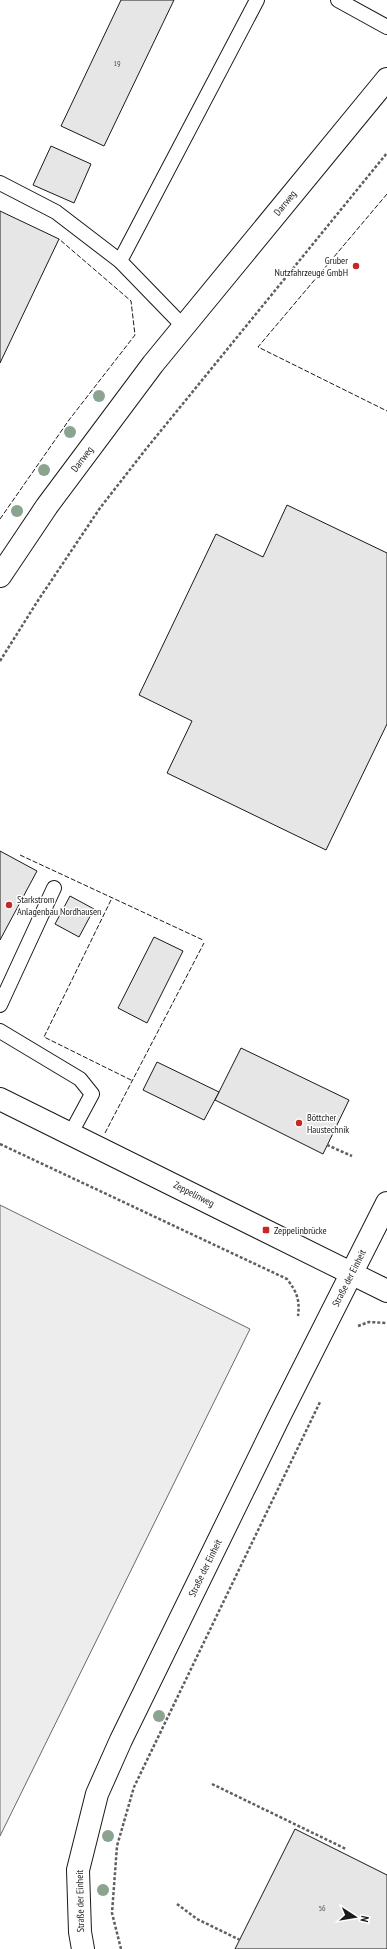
<svg xmlns="http://www.w3.org/2000/svg" width="387" height="1949" font-family="'PT Sans Narrow',sans-serif">
<rect width="100%" height="100%" fill="#fff"/>
<polygon fill="#ededed" stroke="#6a6a6a" points="0,1205 250,1329 0,1836"/>
<g fill="#e6e6e6" stroke="#1a1a1a">
<polygon points="121,0 174,0 104,146 61,126"/>
<polygon points="51,146 91,164 74,203 33,185"/>
<polygon points="0,211 59,239 0,363"/>
<polygon points="287,505 387,553 387,724 326,850 167,773 192,721 139,695 216,534 263,557"/>
<polygon points="0,851 37,871 0,940"/>
<polygon points="70,896 94,909 79,937 55,924"/>
<polygon points="154,937 183,951 147,1023 118,1008"/>
<polygon points="241,1048 349,1100 323,1154 215,1100"/>
<polygon points="157,1062 219,1092 204,1120 143,1090"/>
<polygon points="295,1829 387,1875 387,1949 235,1949"/>
</g>
<g fill="none" stroke-linecap="round" stroke-linejoin="round">
<defs>
<g id="lane">
<polyline points="338,0 387,27"/>
<polyline points="0,183 56,212 120,261"/>
<polyline points="184,327 120,261 257,0"/>
<polyline points="0,1005 54,888"/>
<polyline points="0,1031 80,1079 92,1094 71,1133"/>
</g>
<g id="street">
<polyline points="0,576 47,506 153,364 387,79"/>
<polyline points="0,1099 387,1291"/>
<polyline points="83,1949 80,1932 78,1870 97,1794 121,1740 279,1417 387,1203"/>
</g>
</defs>
<use href="#lane" stroke="#1a1a1a" stroke-width="16"/>
<use href="#street" stroke="#1a1a1a" stroke-width="24"/>
<g stroke="#5f5f5f" stroke-width="2.5" stroke-dasharray="3 2" stroke-linecap="butt">
<polyline points="0,661 37,602 100,508 146,449 387,153"/>
<path d="M0,1144L287,1279C297,1292 300,1300 298,1316"/>
<polyline points="327,1145 352,1156"/>
<polyline points="358,1326 369,1322 387,1323"/>
<polyline points="212,1784 346,1849"/>
<polyline points="177,1904 197,1919 240,1940"/>
<polyline points="121,1949 112,1913 117,1846 134,1787 320,1402"/>
</g>
<use href="#lane" stroke="#fff" stroke-width="14"/>
<use href="#street" stroke="#fff" stroke-width="22"/>
<g stroke="#1a1a1a" stroke-width="1" stroke-dasharray="5 2" stroke-linecap="butt">
<polyline points="387,194 258,347 387,411"/>
<polyline points="0,519 69,420 135,335 131,301 59,239"/>
<polyline points="20,855 203,940"/>
<polyline points="111,900 44,1037 133,1081"/>
<polyline points="105,1133 204,943"/>
</g>
</g>
<g fill="#8aa48f">
<circle cx="99" cy="396" r="6"/>
<circle cx="70" cy="432" r="6"/>
<circle cx="44" cy="470" r="6"/>
<circle cx="17" cy="511" r="6"/>
<circle cx="159" cy="1716" r="6"/>
<circle cx="108" cy="1836" r="6"/>
<circle cx="103" cy="1890" r="6"/>
</g>
<g fill="#c62828" stroke="#fff" stroke-width="1.5">
<circle cx="356" cy="266" r="4"/>
<circle cx="9" cy="905" r="4"/>
<circle cx="299" cy="1123" r="4"/>
<rect x="262" y="1226" width="8" height="8" rx="2"/>
</g>
<g text-anchor="middle" dominant-baseline="central" stroke-width="3" stroke-linejoin="round" paint-order="stroke">
<g font-size="8" fill="#4d4d4d">
<text x="117" y="63">19</text>
<text x="322" y="1908">56</text>
</g>
<g font-size="10" fill="#1a1a1a" stroke="#fff">
<text transform="translate(285 203) rotate(-51)">Darrweg</text>
<text transform="translate(82 459) rotate(-53)">Darrweg</text>
<text transform="translate(194 1194) rotate(27)">Zeppelinweg</text>
<text transform="translate(349 1278) rotate(-63)">Straße der Einheit</text>
<text transform="translate(205 1568) rotate(-64)">Straße der Einheit</text>
<text transform="translate(80 1901) rotate(-91)">Straße der Einheit</text>
</g>
<g font-size="10" fill="#1a1a1a" stroke="#fff" text-anchor="start">
<text x="348" y="260" text-anchor="end">Gruber<tspan x="348" dy="12">Nutzfahrzeuge GmbH</tspan></text>
<text x="17" y="899">Starkstrom<tspan x="17" dy="12">Anlagenbau Nordhausen</tspan></text>
<text x="307" y="1117">Böttcher<tspan x="307" dy="12">Haustechnik</tspan></text>
<text x="274" y="1230">Zeppelinbrücke</text>
</g>
</g>
<g transform="translate(355 1917) rotate(102)" stroke="#ffffff" stroke-width="3" paint-order="stroke">
<path d="M0-3L7 15L0 10L-7 15Z" fill="#1a1a1a"/>
<text y="-6" font-size="11" font-weight="bold" text-anchor="middle" fill="#1a1a1a">N</text>
</g>
</svg>
